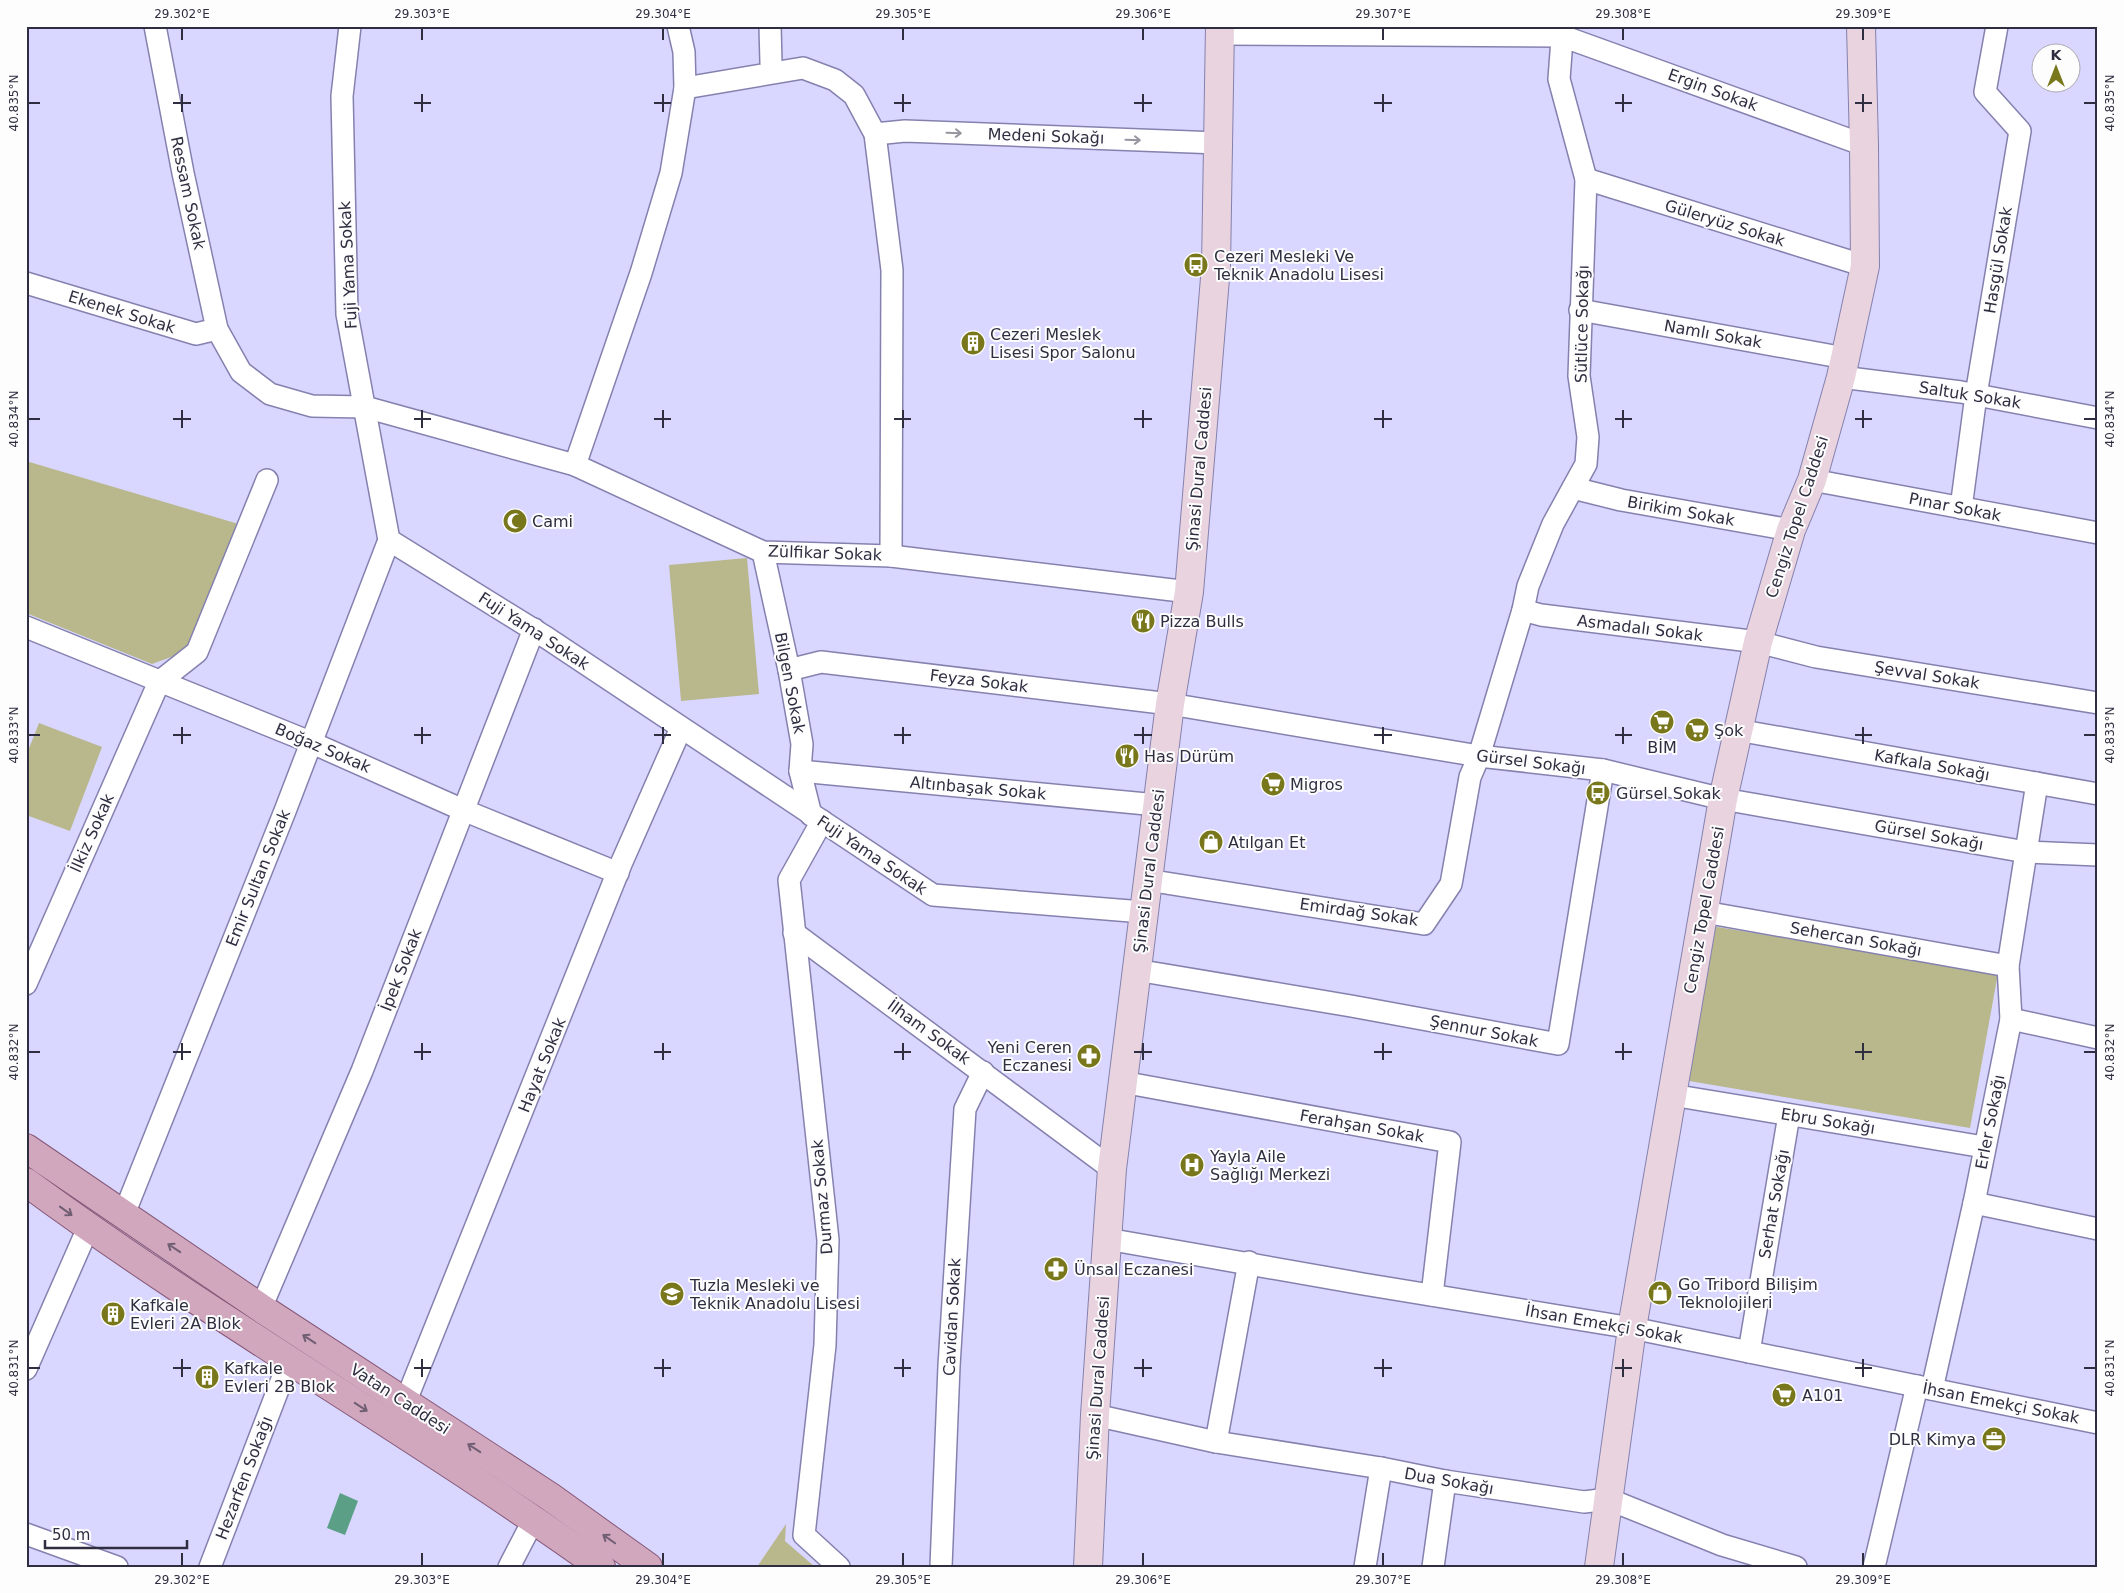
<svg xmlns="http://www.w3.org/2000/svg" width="2124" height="1593" font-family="'DejaVu Sans',sans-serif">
<rect width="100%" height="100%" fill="#d9d7ff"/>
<g fill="#b8b88c">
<polygon points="26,461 242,525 193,649 152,664 26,613"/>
<polygon points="747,558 759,694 681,701 669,565"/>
<polygon points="39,723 102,747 70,831 26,815 26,756"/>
<polygon points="1711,926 1998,973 1970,1128 1683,1080"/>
<polygon points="786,1524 785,1541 815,1567 757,1567"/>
</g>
<polygon fill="#5b9f86" points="340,1493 358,1501 345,1535 327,1528"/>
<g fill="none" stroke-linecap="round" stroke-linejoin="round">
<defs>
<g id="street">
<polyline points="155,26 183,173 217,329 241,372 270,394 312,406 365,407 575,465 763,552 891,556 1189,592"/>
<polyline points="350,26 342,96 347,314 389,540 547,638 933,895 1143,912"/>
<polyline points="770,26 771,63"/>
<polyline points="1220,34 1562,36 1864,145"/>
<polyline points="685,88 803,68 835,80 854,95 875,134 892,270 891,556"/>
<polyline points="875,134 905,131 1218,143"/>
<polyline points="1586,179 1865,266"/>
<polyline points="26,283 196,334 217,329"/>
<polyline points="1580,310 1845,358"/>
<polyline points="1841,377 1961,392 2098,418"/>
<polyline points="575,465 641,273 671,173 685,88 684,52 678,26"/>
<polyline points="1812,480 2098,533"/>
<polyline points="1573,488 1621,500 1791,530"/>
<polyline points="1961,508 1976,395 2020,131 1985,92 1997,26"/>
<polyline points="763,552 789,670 802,744 800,771 811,815"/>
<polyline points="1523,610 1541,615 1758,642 1816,657 2098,703"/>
<polyline points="26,627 310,742 463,810 618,873"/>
<polyline points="789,670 821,662 1170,704 1479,756 1603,770 1723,799 2026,852 2098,855"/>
<polyline points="1737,730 2098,794"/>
<polyline points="800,771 1157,805"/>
<polyline points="822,821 789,880 828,1240 825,1345 804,1535 839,1567"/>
<polyline points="1147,880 1424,924 1451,884 1470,777 1479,756 1523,610 1528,586 1553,524 1586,464 1588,437 1579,376 1586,179 1559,79 1563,26"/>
<polyline points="1704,912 2008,966"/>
<polyline points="794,933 1112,1169"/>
<polyline points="1136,970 1351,1006 1558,1044 1603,770"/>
<polyline points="26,984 159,682 197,652 267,480"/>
<polyline points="2011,1019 2098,1038"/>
<polyline points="1122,1082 1450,1142 1432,1295"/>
<polyline points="1672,1095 1984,1147"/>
<polyline points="1974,1203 2098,1229"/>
<polyline points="124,1214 285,811 389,540"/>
<polyline points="1107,1239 1363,1284 1632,1328 2098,1423"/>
<polyline points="261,1308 362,1071 534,629"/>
<polyline points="1749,1352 1789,1115"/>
<polyline points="26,1369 88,1228"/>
<polyline points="1932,1389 1974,1203 2011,1019 2008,966 2037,783"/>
<polyline points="405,1403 621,864 681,728"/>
<polyline points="1095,1415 1216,1442 1381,1468 1445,1481 1584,1502 1608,1499 1722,1545 1796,1567"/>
<polyline points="1216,1442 1249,1262"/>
<polyline points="26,1534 117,1567"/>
<polyline points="210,1567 289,1361"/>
<polyline points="509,1567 534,1519"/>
<polyline points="941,1567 949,1366 965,1109 983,1072"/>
<polyline points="1365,1567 1381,1468"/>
<polyline points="1433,1567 1445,1481"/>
<polyline points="1874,1567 1917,1386"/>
</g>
<g id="secondary">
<polyline points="1088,1567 1095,1415 1112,1169 1170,704 1189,592 1216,266 1220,26"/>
<polyline points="1599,1567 1632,1328 1723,799 1758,642 1791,530 1812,480 1841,377 1865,266 1864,145 1861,26"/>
</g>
<g id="primary">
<polyline points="26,1148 261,1308 549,1496 648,1567"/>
<path d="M26,1182C212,1319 414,1433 601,1567"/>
</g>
</defs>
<use href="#street" stroke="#8581af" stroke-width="24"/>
<use href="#secondary" stroke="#8581af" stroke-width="30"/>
<use href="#primary" stroke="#855776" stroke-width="30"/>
<use href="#street" stroke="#fff" stroke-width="21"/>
<use href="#secondary" stroke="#e8d3de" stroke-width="28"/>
<use href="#primary" stroke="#d1a7be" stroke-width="28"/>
</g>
<defs><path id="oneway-shaft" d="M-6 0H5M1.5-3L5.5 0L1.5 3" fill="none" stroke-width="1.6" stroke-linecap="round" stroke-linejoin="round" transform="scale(1.25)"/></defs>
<g stroke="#9796a0">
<use href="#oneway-shaft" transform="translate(954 133) rotate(2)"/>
<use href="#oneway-shaft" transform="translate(1133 140) rotate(2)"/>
</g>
<g stroke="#705e73">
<use href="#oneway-shaft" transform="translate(66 1211) rotate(36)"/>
<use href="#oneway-shaft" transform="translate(174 1248) rotate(-146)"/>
<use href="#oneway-shaft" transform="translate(309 1339) rotate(-147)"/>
<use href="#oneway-shaft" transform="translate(361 1407) rotate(33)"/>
<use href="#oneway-shaft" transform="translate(474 1448) rotate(-147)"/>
<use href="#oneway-shaft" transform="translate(609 1539) rotate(-145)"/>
</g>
<path fill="none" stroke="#2f2e41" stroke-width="2" d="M182,28V40M422,28V40M663,28V40M903,28V40M1143,28V40M1383,28V40M1623,28V40M1863,28V40M182,94V112M422,94V112M663,94V112M903,94V112M1143,94V112M1383,94V112M1623,94V112M1863,94V112M28,103H40M173,103H191M414,103H431M654,103H671M894,103H911M1134,103H1152M1374,103H1392M1615,103H1632M1855,103H1872M2084,103H2096M182,410V428M422,410V428M663,410V428M903,410V428M1143,410V428M1383,410V428M1623,410V428M1863,410V428M28,419H40M173,419H191M414,419H431M654,419H671M894,419H911M1134,419H1152M1374,419H1392M1615,419H1632M1855,419H1872M2084,419H2096M182,727V744M422,727V744M663,727V744M903,727V744M1143,727V744M1383,727V744M1623,727V744M1863,727V744M28,735H40M173,735H191M414,735H431M654,735H671M894,735H911M1134,735H1152M1374,735H1392M1615,735H1632M1855,735H1872M2084,735H2096M182,1043V1060M422,1043V1060M663,1043V1060M903,1043V1060M1143,1043V1060M1383,1043V1060M1623,1043V1060M1863,1043V1060M28,1052H40M173,1052H191M414,1052H431M654,1052H671M894,1052H911M1134,1052H1152M1374,1052H1392M1615,1052H1632M1855,1052H1872M2084,1052H2096M182,1359V1377M422,1359V1377M663,1359V1377M903,1359V1377M1143,1359V1377M1383,1359V1377M1623,1359V1377M1863,1359V1377M28,1368H40M173,1368H191M414,1368H431M654,1368H671M894,1368H911M1134,1368H1152M1374,1368H1392M1615,1368H1632M1855,1368H1872M2084,1368H2096M182,1553V1566M422,1553V1566M663,1553V1566M903,1553V1566M1143,1553V1566M1383,1553V1566M1623,1553V1566M1863,1553V1566"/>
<defs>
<symbol id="bus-disc" viewBox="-11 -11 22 22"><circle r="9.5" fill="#79771c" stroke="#fdfdfd"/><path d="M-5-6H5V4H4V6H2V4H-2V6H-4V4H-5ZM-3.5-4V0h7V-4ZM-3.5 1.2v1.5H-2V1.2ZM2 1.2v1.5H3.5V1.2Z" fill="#fff"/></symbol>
<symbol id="building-disc" viewBox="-11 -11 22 22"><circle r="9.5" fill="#79771c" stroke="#fdfdfd"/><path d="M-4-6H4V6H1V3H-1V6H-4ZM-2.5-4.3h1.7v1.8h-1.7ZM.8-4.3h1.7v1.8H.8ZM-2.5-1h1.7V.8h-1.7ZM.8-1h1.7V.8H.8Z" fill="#fff"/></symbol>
<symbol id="mosque-disc" viewBox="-11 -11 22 22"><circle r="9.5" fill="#79771c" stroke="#fdfdfd"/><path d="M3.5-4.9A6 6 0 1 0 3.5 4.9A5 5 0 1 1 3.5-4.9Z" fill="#fff"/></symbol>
<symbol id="restaurant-disc" viewBox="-11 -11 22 22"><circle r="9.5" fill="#79771c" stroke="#fdfdfd"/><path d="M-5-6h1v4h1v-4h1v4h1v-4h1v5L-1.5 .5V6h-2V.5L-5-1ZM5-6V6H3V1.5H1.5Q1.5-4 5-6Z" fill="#fff"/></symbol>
<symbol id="supermarket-disc" viewBox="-11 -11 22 22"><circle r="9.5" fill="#79771c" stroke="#fdfdfd"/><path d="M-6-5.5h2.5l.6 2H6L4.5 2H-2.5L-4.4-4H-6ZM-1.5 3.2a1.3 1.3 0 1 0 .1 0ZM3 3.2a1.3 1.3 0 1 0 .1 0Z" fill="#fff"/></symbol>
<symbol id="shop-disc" viewBox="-11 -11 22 22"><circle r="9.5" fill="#79771c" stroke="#fdfdfd"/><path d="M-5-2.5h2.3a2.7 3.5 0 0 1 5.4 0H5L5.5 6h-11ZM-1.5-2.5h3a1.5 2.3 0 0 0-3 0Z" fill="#fff"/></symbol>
<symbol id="pharmacy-disc" viewBox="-11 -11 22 22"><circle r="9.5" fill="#79771c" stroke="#fdfdfd"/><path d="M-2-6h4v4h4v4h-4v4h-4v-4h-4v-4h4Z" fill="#fff"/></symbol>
<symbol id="hospital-disc" viewBox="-11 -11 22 22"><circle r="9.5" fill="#79771c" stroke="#fdfdfd"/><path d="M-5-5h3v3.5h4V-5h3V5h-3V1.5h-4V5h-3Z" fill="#fff"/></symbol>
<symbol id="school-disc" viewBox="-11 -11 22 22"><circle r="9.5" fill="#79771c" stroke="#fdfdfd"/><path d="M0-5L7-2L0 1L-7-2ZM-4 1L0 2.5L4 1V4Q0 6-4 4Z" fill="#fff"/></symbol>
<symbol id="office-disc" viewBox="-11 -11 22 22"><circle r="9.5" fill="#79771c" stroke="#fdfdfd"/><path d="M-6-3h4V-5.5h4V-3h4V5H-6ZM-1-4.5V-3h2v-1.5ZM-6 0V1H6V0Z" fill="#fff"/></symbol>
</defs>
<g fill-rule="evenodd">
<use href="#bus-disc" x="1182" y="251" width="28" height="28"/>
<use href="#building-disc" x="959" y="329" width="28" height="28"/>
<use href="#mosque-disc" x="501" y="507" width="28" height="28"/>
<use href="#restaurant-disc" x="1129" y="607" width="28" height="28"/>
<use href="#supermarket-disc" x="1648" y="708" width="28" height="28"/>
<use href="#supermarket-disc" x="1683" y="716" width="28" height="28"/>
<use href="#restaurant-disc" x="1113" y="742" width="28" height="28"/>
<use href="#supermarket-disc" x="1259" y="770" width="28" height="28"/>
<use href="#bus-disc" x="1584" y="779" width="28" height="28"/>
<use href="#shop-disc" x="1197" y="828" width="28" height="28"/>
<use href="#pharmacy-disc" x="1075" y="1042" width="28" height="28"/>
<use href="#hospital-disc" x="1178" y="1151" width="28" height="28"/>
<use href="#pharmacy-disc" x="1042" y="1255" width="28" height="28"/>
<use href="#shop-disc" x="1646" y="1279" width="28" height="28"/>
<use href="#school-disc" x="658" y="1280" width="28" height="28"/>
<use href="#building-disc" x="99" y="1300" width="28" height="28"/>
<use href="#building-disc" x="193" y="1363" width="28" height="28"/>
<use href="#supermarket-disc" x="1770" y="1381" width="28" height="28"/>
<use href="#office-disc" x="1980" y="1425" width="28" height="28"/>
</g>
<g text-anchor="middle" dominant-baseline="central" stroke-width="4" stroke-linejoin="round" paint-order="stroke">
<g font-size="16" fill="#2f2e41" stroke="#fdfdfd">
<text transform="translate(1713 90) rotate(20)">Ergin Sokak</text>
<text transform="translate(1046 136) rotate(2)">Medeni Sokağı</text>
<text transform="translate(188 193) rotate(78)">Ressam Sokak</text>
<text transform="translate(1725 223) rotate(17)">Güleryüz Sokak</text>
<text transform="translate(1998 260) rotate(-81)">Hasgül Sokak</text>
<text transform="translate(348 265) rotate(-93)">Fuji Yama Sokak</text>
<text transform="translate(122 312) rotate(17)">Ekenek Sokak</text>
<text transform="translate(1582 324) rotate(-89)">Sütlüce Sokağı</text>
<text transform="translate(1713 334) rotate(10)">Namlı Sokak</text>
<text transform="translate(1970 395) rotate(9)">Saltuk Sokak</text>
<text transform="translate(1199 469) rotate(-85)">Şinasi Dural Caddesi</text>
<text transform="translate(1955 507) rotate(11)">Pınar Sokak</text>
<text transform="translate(1681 511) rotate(10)">Birikim Sokak</text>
<text transform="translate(1797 517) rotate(-72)">Cengiz Topel Caddesi</text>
<text transform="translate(825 553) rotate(2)">Zülfikar Sokak</text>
<text transform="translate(1640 628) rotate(7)">Asmadalı Sokak</text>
<text transform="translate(534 631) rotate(33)">Fuji Yama Sokak</text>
<text transform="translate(1927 675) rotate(9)">Şevval Sokak</text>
<text transform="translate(979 681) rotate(7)">Feyza Sokak</text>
<text transform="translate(790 683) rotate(79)">Bilgen Sokak</text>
<text transform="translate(323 748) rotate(23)">Boğaz Sokak</text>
<text transform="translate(1531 762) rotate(7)">Gürsel Sokağı</text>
<text transform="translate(1932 765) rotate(10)">Kafkala Sokağı</text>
<text transform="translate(978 788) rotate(5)">Altınbaşak Sokak</text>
<text transform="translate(92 833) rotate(-66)">İlkiz Sokak</text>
<text transform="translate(1929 835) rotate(10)">Gürsel Sokağı</text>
<text transform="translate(872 855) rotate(34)">Fuji Yama Sokak</text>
<text transform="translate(1149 871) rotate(-83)">Şinasi Dural Caddesi</text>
<text transform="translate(258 878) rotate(-68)">Emir Sultan Sokak</text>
<text transform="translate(1704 910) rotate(-80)">Cengiz Topel Caddesi</text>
<text transform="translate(1359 912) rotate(8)">Emirdağ Sokak</text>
<text transform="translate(1856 939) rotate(10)">Sehercan Sokağı</text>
<text transform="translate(401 970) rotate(-69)">İpek Sokak</text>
<text transform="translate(1484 1031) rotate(11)">Şennur Sokak</text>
<text transform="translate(929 1032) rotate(36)">İlham Sokak</text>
<text transform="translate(542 1065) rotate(-68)">Hayat Sokak</text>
<text transform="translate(1828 1121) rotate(9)">Ebru Sokağı</text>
<text transform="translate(1990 1122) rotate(-79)">Erler Sokağı</text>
<text transform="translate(1362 1126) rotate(10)">Ferahşan Sokak</text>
<text transform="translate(822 1197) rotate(-95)">Durmaz Sokak</text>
<text transform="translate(1774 1204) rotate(-80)">Serhat Sokağı</text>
<text transform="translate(952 1317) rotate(-87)">Cavidan Sokak</text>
<text transform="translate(1604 1324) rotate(10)">İhsan Emekçi Sokak</text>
<text transform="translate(1098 1378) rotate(-86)">Şinasi Dural Caddesi</text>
<text transform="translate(400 1399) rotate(33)">Vatan Caddesi</text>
<text transform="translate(2001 1403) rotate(11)">İhsan Emekçi Sokak</text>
<text transform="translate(244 1478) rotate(-69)">Hezarfen Sokağı</text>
<text transform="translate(1449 1481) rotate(10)">Dua Sokağı</text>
</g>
<g font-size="16" fill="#2f2e41" stroke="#fdfdfd" text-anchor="start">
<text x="1214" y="256">Cezeri Mesleki Ve<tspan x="1214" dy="18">Teknik Anadolu Lisesi</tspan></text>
<text x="990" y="334">Cezeri Meslek<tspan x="990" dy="18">Lisesi Spor Salonu</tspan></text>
<text x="532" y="521">Cami</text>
<text x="1160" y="621">Pizza Bulls</text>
<text x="1714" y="730">Şok</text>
<text x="1662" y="747" text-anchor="middle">BİM</text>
<text x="1144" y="756">Has Dürüm</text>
<text x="1290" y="784">Migros</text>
<text x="1616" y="793">Gürsel Sokak</text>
<text x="1228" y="842">Atılgan Et</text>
<text x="1072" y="1047" text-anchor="end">Yeni Ceren<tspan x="1072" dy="18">Eczanesi</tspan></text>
<text x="1210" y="1156">Yayla Aile<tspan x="1210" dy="18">Sağlığı Merkezi</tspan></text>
<text x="1074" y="1269">Ünsal Eczanesi</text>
<text x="1678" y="1284">Go Tri̇bord Bi̇li̇şi̇m<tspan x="1678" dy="18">Teknoloji̇leri</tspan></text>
<text x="690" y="1285">Tuzla Mesleki ve<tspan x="690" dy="18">Teknik Anadolu Lisesi</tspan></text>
<text x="130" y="1305">Kafkale<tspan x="130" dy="18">Evleri 2A Blok</tspan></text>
<text x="224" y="1368">Kafkale<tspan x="224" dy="18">Evleri 2B Blok</tspan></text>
<text x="1802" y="1395">A101</text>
<text x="1976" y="1439" text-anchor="end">DLR Kimya</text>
</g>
</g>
<rect width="2124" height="1593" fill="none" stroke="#fdfdfd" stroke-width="55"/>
<g transform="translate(2056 68)"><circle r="24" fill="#fdfdfd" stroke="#abaab2"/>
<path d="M0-4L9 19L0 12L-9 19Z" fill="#79771c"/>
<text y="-8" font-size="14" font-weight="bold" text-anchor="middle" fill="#2f2e41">K</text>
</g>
<path d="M45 1540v8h142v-8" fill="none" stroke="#2f2e41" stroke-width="2.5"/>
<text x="52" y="1540" font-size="15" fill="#2f2e41" stroke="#fdfdfd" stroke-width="4" paint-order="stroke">50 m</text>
<rect x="28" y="28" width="2068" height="1538" fill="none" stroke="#2f2e41" stroke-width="2"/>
<g font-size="12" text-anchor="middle" fill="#2f2e41">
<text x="182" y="18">29.302°E</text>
<text x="422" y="18">29.303°E</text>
<text x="663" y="18">29.304°E</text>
<text x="903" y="18">29.305°E</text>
<text x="1143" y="18">29.306°E</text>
<text x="1383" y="18">29.307°E</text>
<text x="1623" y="18">29.308°E</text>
<text x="1863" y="18">29.309°E</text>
<text transform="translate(14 103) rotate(-90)" y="4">40.835°N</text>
<text transform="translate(2110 103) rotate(-90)" y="4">40.835°N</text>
<text transform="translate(14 419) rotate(-90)" y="4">40.834°N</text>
<text transform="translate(2110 419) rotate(-90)" y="4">40.834°N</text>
<text transform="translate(14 735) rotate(-90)" y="4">40.833°N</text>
<text transform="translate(2110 735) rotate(-90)" y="4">40.833°N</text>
<text transform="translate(14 1052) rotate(-90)" y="4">40.832°N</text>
<text transform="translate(2110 1052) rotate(-90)" y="4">40.832°N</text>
<text transform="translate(14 1368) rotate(-90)" y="4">40.831°N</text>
<text transform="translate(2110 1368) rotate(-90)" y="4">40.831°N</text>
<text x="182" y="1584">29.302°E</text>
<text x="422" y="1584">29.303°E</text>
<text x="663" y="1584">29.304°E</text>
<text x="903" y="1584">29.305°E</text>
<text x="1143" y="1584">29.306°E</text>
<text x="1383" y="1584">29.307°E</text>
<text x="1623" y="1584">29.308°E</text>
<text x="1863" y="1584">29.309°E</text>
</g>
</svg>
